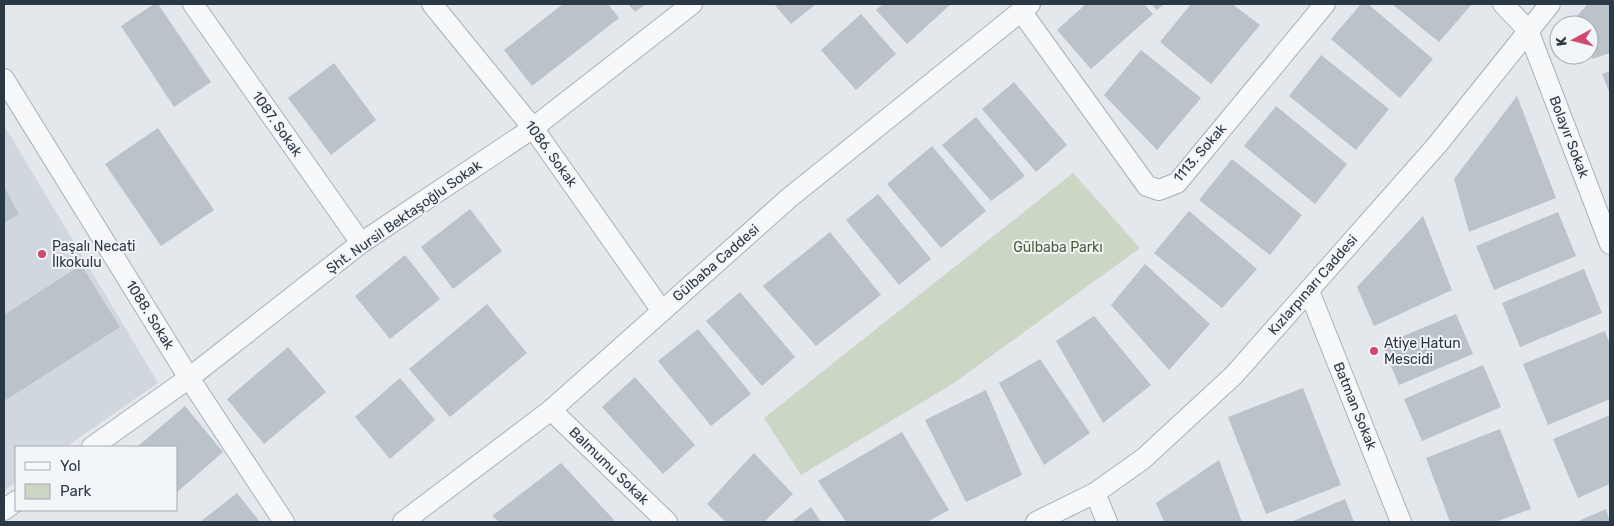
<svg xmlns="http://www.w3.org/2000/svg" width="1614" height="526" font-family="Rubik,sans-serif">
<rect width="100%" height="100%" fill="#e3e8ec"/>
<polygon fill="#d1d7de" points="4,125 158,383 66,447 16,447 16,482 4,491"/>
<polygon fill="#cbd6c4" points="1073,173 1140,248 954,383 801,475 764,418"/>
<g fill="#bac2ca">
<polygon points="154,4 158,4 211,82 174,107 121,26"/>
<polygon points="563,4 608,4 619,18 532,86 504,50"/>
<polygon points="628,4 646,4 635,12"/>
<polygon points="774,4 816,4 791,24"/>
<polygon points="883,4 951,4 907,44 876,10"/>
<polygon points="1086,4 1144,4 1153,14 1091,69 1057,30"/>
<polygon points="1151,4 1164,4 1157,10"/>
<polygon points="1191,4 1232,4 1260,25 1211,84 1160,42"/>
<polygon points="1361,4 1368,4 1433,59 1400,98 1331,39"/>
<polygon points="1392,4 1472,4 1439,42"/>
<polygon points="1588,4 1610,4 1610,53 1592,59 1589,52 1589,25 1577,25 1574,19"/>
<polygon points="861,14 896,54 856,90 821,50"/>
<polygon points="1141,50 1201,98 1157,150 1104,95"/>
<polygon points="1321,55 1389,109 1356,150 1289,96"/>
<polygon points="334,63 376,120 331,155 288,98"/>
<polygon points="1610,71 1610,94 1602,74"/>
<polygon points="1014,82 1067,145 1036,172 982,109"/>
<polygon points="1517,96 1556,198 1469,232 1454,179"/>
<polygon points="1276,106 1347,164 1315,204 1244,146"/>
<polygon points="976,117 1025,176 991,201 942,145"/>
<polygon points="158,128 214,210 161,246 105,164"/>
<polygon points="932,146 986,211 941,248 887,184"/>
<polygon points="1232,159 1302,215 1270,255 1199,200"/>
<polygon points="4,187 19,214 4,223"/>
<polygon points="878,194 931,259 899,285 846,220"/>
<polygon points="470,209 502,251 453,289 421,247"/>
<polygon points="1189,211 1257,269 1222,308 1154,253"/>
<polygon points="1558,212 1576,256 1494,290 1476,246"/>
<polygon points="1423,216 1452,290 1374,326 1357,287"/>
<polygon points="830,232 881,295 816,346 763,286"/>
<polygon points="405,255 440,299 390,339 355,296"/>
<polygon points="1145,264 1210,324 1169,370 1111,305"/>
<polygon points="81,265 120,327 4,401 4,315"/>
<polygon points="1584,269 1602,313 1520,347 1502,303"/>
<polygon points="740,292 795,357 762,386 706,321"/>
<polygon points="487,304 527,353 450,417 409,369"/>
<polygon points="1456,314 1473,354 1399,385 1382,345"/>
<polygon points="1094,316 1151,385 1103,423 1056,341"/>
<polygon points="698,329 751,394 711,426 658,361"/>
<polygon points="1605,331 1610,345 1610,399 1548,425 1523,364"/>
<polygon points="288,347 326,392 264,444 227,399"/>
<polygon points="1040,359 1090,433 1044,465 999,383"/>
<polygon points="1483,365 1501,407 1422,441 1404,399"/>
<polygon points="635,377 695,445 663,474 602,407"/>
<polygon points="400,378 435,420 390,459 355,417"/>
<polygon points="1303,388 1341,485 1266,514 1228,417"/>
<polygon points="986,390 1022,475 966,502 925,420"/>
<polygon points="185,406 223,452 176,493 176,447 137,447"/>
<polygon points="1610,415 1610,484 1578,498 1553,439"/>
<polygon points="1500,429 1531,509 1495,522 1450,522 1426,458"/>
<polygon points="902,432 949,510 927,522 846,522 818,481"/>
<polygon points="754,453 793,494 764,522 726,522 707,504"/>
<polygon points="1219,460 1242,522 1164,522 1156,503"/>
<polygon points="561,463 616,522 499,522 492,516"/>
<polygon points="237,493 260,522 200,522"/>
<polygon points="1345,499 1354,522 1291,522"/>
<polygon points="811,507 821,522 791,522"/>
<polygon points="1606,509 1610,522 1576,522"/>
</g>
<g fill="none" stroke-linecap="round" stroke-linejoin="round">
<defs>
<g id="street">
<polyline points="193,4 361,243"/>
<polyline points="432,4 533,128 662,311"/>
<polyline points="1503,4 1528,30 1610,244"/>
<polyline points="1021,11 1147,186 1159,190 1177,183 1325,4"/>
<polyline points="4,79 189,378 284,522"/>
<polyline points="1309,291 1401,522"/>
<polyline points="551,410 667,522"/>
<polyline points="92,447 189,378 361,243 533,128 692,4"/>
<polyline points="1095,493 1107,522"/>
<polyline points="4,510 16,501"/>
<polyline points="403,522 551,410 789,198 1030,4"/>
<polyline points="1036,522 1095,493 1143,459 1234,375 1437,145 1550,4"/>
</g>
</defs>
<use href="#street" stroke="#a8b0b7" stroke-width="22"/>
<use href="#street" stroke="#f6f8fa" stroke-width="20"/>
</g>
<g fill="#d14871" stroke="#f3f6f9" stroke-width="2">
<circle cx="42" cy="254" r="5"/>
<circle cx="1374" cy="351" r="5"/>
</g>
<g text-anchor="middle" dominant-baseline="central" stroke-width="4" stroke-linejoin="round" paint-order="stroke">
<g font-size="14" fill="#2b3845" stroke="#f3f6f9">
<text transform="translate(277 124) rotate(55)">1087. Sokak</text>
<text transform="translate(1569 137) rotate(69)">Bolayır Sokak</text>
<text transform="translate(1200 153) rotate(-49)">1113. Sokak</text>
<text transform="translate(551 154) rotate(54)">1086. Sokak</text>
<text transform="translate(404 217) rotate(-35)">Şht. Nursil Bektaşoğlu Sokak</text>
<text transform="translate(716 263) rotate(-41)">Gülbaba Caddesi</text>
<text transform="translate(1313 285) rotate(-49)">Kızlarpınarı Caddesi</text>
<text transform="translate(150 315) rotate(58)">1088. Sokak</text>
<text transform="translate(1355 406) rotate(68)">Batman Sokak</text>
<text transform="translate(609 466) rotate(44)">Balmumu Sokak</text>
</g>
<g font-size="14" fill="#2b3845" stroke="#f3f6f9" text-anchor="start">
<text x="52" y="246">Paşalı Necati<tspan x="52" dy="16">İlkokulu</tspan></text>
<text x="1384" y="343">Atiye Hatun<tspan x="1384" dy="16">Mescidi</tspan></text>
</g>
<g font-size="14" fill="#456138" stroke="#f3f6f9">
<text x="1058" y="247">Gülbaba Parkı</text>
</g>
</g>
<rect width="1614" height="526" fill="none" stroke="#2b3845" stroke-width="10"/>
<rect x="15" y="446" width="162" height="65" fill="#f3f6f9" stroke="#a3aab1"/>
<rect x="25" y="462" width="25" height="8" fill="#f6f8fa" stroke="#a3aab1"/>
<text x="60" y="471" font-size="15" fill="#2b3845">Yol</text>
<rect x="25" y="484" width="25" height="15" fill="#cbd6c4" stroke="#a3aab1"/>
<text x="60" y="496" font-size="15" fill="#2b3845">Park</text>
<g transform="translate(1574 40) rotate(263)"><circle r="24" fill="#f3f6f9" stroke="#a3aab1"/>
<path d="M0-4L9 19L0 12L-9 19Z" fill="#d14871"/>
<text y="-8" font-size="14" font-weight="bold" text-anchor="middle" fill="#2b3845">K</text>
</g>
</svg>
